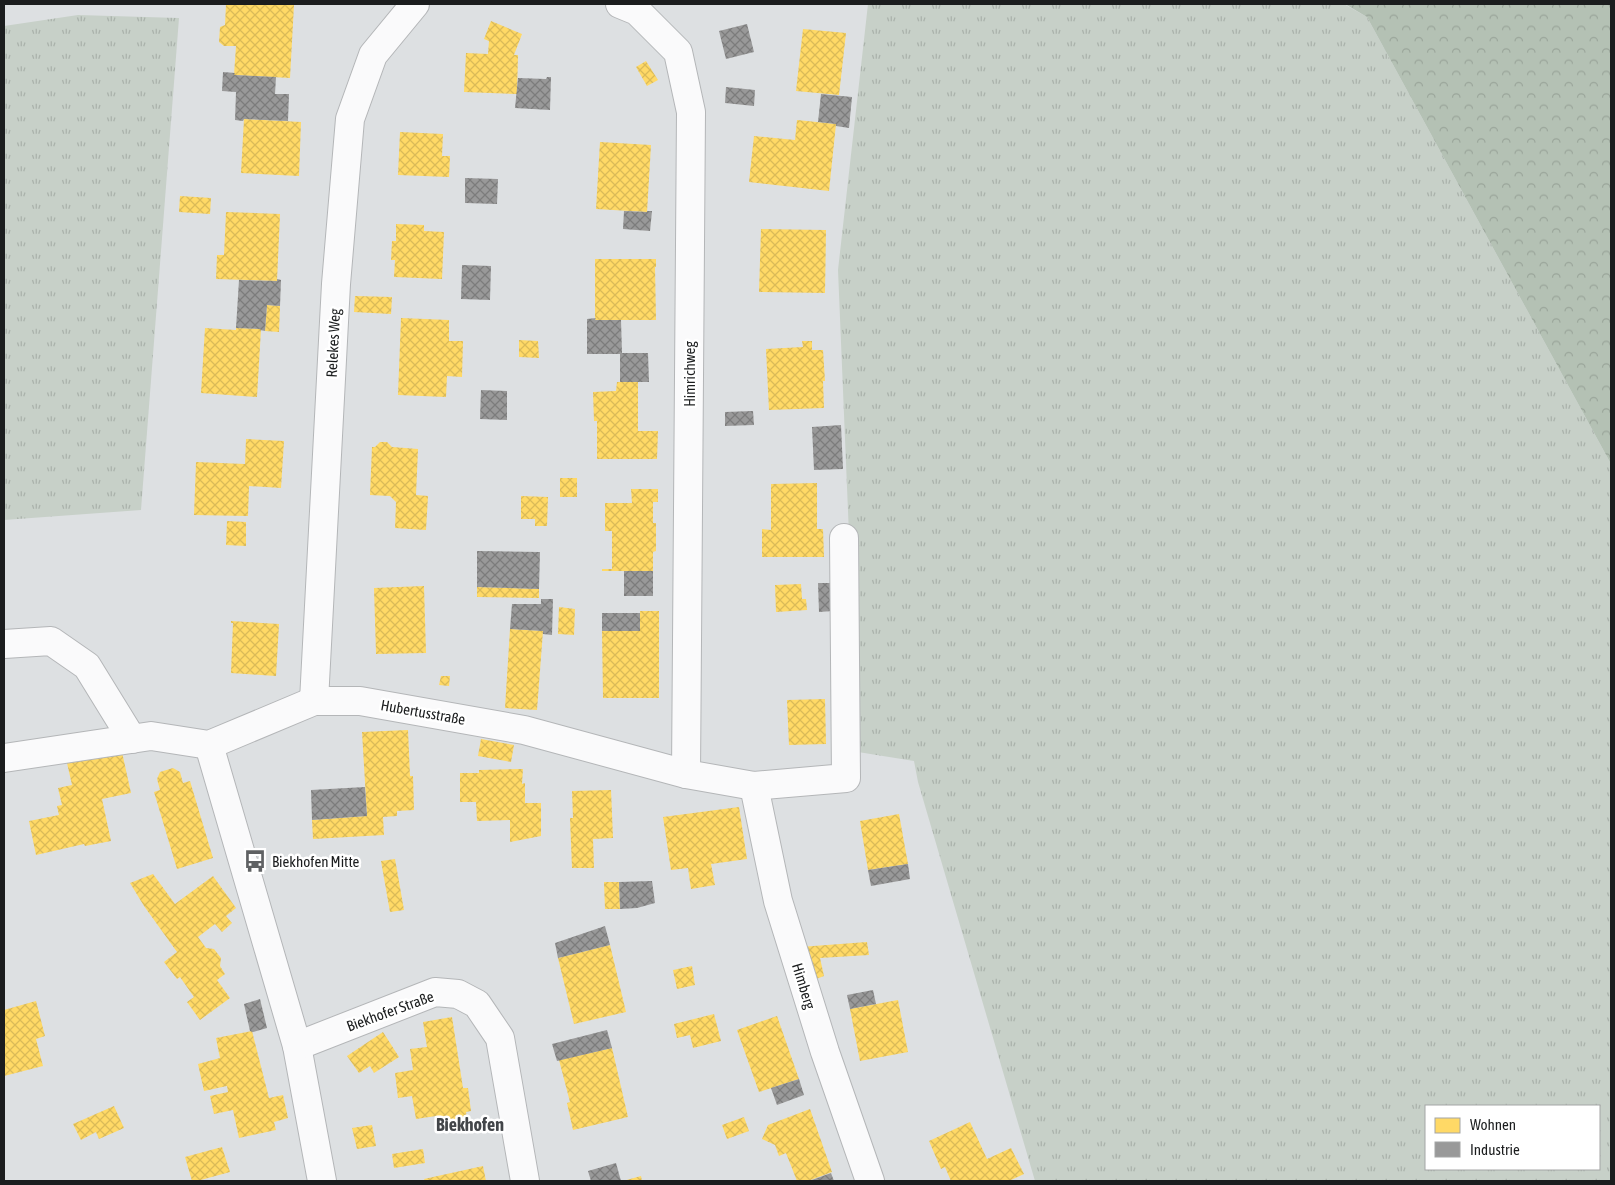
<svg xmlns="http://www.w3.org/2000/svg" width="1615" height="1185" font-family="'Asap Condensed',sans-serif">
<defs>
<pattern id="grass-tufts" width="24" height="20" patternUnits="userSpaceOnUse" patternTransform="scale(1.25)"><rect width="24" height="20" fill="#c7d0c8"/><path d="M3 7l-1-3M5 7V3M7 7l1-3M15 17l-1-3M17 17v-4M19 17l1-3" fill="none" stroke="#aab2ab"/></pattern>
<pattern id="forest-crowns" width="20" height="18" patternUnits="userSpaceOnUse" patternTransform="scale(1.25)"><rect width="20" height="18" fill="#b4c1b4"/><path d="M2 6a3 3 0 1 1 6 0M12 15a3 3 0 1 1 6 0" fill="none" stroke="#9aa59a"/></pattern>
<pattern id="homes-cross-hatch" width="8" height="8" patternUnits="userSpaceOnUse" patternTransform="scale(1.25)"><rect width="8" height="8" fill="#ffd966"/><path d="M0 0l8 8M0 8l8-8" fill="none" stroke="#daba58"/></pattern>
<pattern id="industry-cross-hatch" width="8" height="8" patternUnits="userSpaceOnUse" patternTransform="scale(1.25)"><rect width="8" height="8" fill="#999"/><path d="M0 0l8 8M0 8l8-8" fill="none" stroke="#7c7c7c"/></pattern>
</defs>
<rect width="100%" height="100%" fill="#dde0e2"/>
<g fill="url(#grass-tufts)" fill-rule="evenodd">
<path d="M868,4H1344L1367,17L1611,464V1181H1035L918,782L914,761L858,752L838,270ZM1426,1106H1599V1169H1426Z"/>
<polygon points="78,15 179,18 141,510 4,520 4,26"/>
</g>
<polygon fill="url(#forest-crowns)" points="1345,4 1611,4 1611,464 1367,17"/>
<g fill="url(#homes-cross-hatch)">
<polygon points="226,4 294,5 290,78 234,75 236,46 224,46 219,42 220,27 225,25"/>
<polygon points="491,21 522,34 514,55 518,55 517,94 464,92 466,53 488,54 489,41 484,39"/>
<polygon points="803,29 846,33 839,95 796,91"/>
<polygon points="646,61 658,80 647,86 636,67"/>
<polygon points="244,119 301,122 299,176 241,173"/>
<polygon points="797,120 836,124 829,191 749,182 754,136 795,140"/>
<polygon points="400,132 443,134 442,156 450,156 449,177 398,175"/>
<polygon points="600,142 651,145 647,212 596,209"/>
<polygon points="180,196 211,198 210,214 179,212"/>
<polygon points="226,212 280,214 277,281 216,279 217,255 224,255"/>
<polygon points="396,224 424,225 424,231 444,232 442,279 394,277 395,260 391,260 392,241 396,241"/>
<polygon points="761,229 826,230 825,293 759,292"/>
<polygon points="595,259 656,259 656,267 655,267 656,320 595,320"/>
<polygon points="355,296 392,297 391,314 354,312"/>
<polygon points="267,305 280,306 279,332 265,331"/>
<polygon points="401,318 449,320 449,341 463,341 462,377 447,376 446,397 398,395"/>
<polygon points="205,328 236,330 236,328 261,329 257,397 201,393"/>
<polygon points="519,340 538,341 539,358 519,357"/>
<polygon points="802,341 812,341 812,350 823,350 825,381 823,381 824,408 769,410 766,349 803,347"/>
<polygon points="617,382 638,382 638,431 658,431 657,459 597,459 597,421 594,421 593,392 616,391"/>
<polygon points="246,439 284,441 281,488 249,486 248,516 194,515 196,462 245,464"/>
<polygon points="380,442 387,442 392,447 418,449 416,495 428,496 426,530 395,528 396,502 390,496 370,495 372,447 375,447"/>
<rect x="560" y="478" width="17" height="19"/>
<polygon points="817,483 817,529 823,529 824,557 762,557 762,529 771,530 771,484"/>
<polygon points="631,489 658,489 658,502 653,502 653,523 656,523 656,551 653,552 653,571 602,571 602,569 612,569 612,531 605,531 605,503 632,503"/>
<polygon points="521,496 548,497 547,526 535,526 535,519 521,519"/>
<polygon points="227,521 246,522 246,546 226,545"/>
<polygon points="801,584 802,599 806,599 807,610 776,612 775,585"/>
<polygon points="424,586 426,653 376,654 374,588"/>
<polygon points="477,587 539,589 539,598 477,597"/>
<polygon points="559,607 575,609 574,635 558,634"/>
<polygon points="640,611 659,611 659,698 603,698 602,631 640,631"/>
<polygon points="231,621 279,624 276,676 231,673 233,623 231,623"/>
<polygon points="510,629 543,631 537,710 505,708"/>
<polygon points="441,676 450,676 449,686 439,685"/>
<polygon points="825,699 826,744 789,745 787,700"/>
<polygon points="408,730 410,776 413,776 414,810 397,811 397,816 383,817 384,835 313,839 312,820 367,816 362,732"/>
<polygon points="481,739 514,745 511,762 478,756"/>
<polygon points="122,752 131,793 102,799 111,841 85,846 84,844 36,855 29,821 59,815 57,806 62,805 58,788 72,785 67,763"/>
<polygon points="173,768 180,772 183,783 190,781 213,858 177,869 154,792 160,790 157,779 160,772"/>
<polygon points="523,769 522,784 525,783 525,803 541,803 541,836 510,842 510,820 477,821 476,802 460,802 460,773 479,773 479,770"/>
<polygon points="611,790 613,838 593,839 594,868 572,868 570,818 573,818 572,791"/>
<polygon points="739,807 747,859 711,864 715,885 691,889 688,868 671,870 663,817"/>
<polygon points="899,814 908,864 868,870 860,821"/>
<polygon points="395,859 404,910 390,912 381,861"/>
<polygon points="153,874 175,904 213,876 236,908 226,916 232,923 222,932 215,924 198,937 206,948 214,949 221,958 220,966 225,974 217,980 230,998 200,1020 187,1002 194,997 180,977 177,979 164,962 177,952 144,906 130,883"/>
<polygon points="604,882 619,882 620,909 605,909"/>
<polygon points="867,942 869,955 820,958 824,976 811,981 800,947"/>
<polygon points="610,945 626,1012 574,1024 558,958"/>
<polygon points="692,966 695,985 677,989 673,970"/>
<polygon points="898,1000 908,1052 860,1061 850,1009"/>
<polygon points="36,1001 45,1036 36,1039 43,1066 4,1076 4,1010"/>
<polygon points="714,1014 721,1041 693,1048 690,1035 677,1038 674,1024"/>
<polygon points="777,1016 799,1079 759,1092 737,1030"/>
<polygon points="452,1017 463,1088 468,1088 471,1111 466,1112 468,1125 445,1128 437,1123 436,1116 416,1119 412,1096 398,1098 395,1073 413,1070 410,1049 427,1047 423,1022"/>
<polygon points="252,1031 269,1098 283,1095 288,1118 274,1122 276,1130 239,1138 233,1110 214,1114 210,1096 228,1092 227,1086 204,1091 198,1064 220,1058 216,1038"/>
<polygon points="383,1032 399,1057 374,1073 370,1066 359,1073 347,1056"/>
<polygon points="612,1048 628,1117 573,1130 567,1103 570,1102 559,1060"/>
<polygon points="114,1106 124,1128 99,1139 96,1132 81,1140 73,1124"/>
<polygon points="810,1109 832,1172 808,1181 797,1181 786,1153 779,1156 775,1145 762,1139 768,1125"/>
<polygon points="744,1117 749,1131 727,1139 722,1125"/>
<polygon points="970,1122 987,1159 1011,1148 1024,1174 1009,1181 951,1181 945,1167 941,1169 929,1141"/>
<polygon points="372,1125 376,1146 357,1149 352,1128"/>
<polygon points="222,1147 230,1172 197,1181 192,1181 185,1157"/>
<polygon points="423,1149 425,1163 394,1168 392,1154"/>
<polygon points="483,1166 486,1181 425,1181 424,1179"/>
<polygon points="641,1176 642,1181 623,1181"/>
</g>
<g fill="url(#industry-cross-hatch)">
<polygon points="747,24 754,52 726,59 719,31"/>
<polygon points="223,72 235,73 234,75 276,77 275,94 289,94 288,121 244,119 243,121 235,120 236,92 222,91"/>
<polygon points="547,77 551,77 550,110 515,108 518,78 546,79"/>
<polygon points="726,87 755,90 754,106 725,103"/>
<polygon points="821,94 852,97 849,128 836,126 836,124 818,122"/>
<polygon points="465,178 498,179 497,204 465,203"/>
<polygon points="624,211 647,212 647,211 652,211 650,231 623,229"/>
<polygon points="462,265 491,266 490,300 461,299"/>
<polygon points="277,279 281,280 280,306 267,305 265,331 260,330 261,329 236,328 239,280 277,281"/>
<polygon points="596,318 595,320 621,320 622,353 648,353 649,382 620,382 620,354 587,354 587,319"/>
<polygon points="481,390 507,391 507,420 480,419"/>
<polygon points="753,411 754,425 725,426 725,412"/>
<polygon points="841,425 843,469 814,470 812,427"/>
<polygon points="477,551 540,552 539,589 477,587"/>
<rect x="624" y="571" width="29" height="25"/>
<polygon points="818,583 832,583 833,611 819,612"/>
<polygon points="541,599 553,599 552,635 543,634 543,631 510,629 512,604 541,604"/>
<rect x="602" y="613" width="38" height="18"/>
<polygon points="365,787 367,816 312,820 311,790"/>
<polygon points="908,864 910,879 871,886 868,870"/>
<polygon points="652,881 655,903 637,908 620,909 619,882"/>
<polygon points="605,926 610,945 558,958 555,943"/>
<polygon points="873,990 876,1004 850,1009 847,995"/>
<polygon points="260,999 267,1028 253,1032 250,1031 244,1004"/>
<polygon points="607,1030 612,1048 557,1061 552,1044"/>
<polygon points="799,1079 804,1095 777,1105 771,1088"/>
<polygon points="616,1163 621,1181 591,1181 588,1171"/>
<polygon points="831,1173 834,1181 809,1181"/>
</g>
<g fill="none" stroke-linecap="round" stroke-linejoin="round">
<defs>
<g id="minor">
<polyline points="620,4 637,11 678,52 691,112 686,774"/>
<polyline points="4,644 51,641 87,666 132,739"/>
<polyline points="314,701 336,284 350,119 373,55 415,4"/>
<polyline points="209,745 297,1046 322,1181"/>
<polyline points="4,758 151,736 209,745 314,701 360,701 524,730 686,774 754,786 846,778 844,538"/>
<polyline points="754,786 778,901 825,1052 870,1181"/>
<polyline points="297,1046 435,992 458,994 477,1004 500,1038 525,1181"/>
</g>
</defs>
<use href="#minor" stroke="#b4b6b8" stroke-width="30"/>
<use href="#minor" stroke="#fafafb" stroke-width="28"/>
</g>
<defs>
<symbol id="bus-bare" viewBox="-9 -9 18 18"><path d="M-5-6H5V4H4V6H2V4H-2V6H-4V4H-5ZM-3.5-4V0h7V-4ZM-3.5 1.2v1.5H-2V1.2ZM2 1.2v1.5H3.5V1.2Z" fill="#5f6163" stroke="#fff" stroke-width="2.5" paint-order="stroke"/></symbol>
</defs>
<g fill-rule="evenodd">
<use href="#bus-bare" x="239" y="845" width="32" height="32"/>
</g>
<g text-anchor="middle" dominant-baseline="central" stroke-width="5" stroke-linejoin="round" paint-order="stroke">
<g font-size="15" fill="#1b1d1e" stroke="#fff">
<text transform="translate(333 343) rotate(-87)">Relekes Weg</text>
<text transform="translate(689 374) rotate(-90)">Himrichweg</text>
<text transform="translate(423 712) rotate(10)">Hubertusstraße</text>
<text transform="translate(804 986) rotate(73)">Himberg</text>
<text transform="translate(390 1011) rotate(-20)">Biekhofer Straße</text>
</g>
<g font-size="15" fill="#1b1d1e" stroke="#fff" text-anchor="start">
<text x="272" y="861">Biekhofen Mitte</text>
</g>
<g font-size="18" font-weight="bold" fill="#424549" stroke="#fff">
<text x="470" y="1124">Biekhofen</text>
</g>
</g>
<rect width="1615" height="1185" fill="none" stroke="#1b1d1e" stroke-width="10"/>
<rect x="1425" y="1105" width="175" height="65" fill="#ffffff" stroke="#a4a5a5"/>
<rect x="1435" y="1118" width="25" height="15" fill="#ffd966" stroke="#a4a5a5"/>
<text x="1470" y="1130" font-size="15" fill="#1b1d1e">Wohnen</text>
<rect x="1435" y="1142" width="25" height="15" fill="#999999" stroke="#a4a5a5"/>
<text x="1470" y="1155" font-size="15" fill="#1b1d1e">Industrie</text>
</svg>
